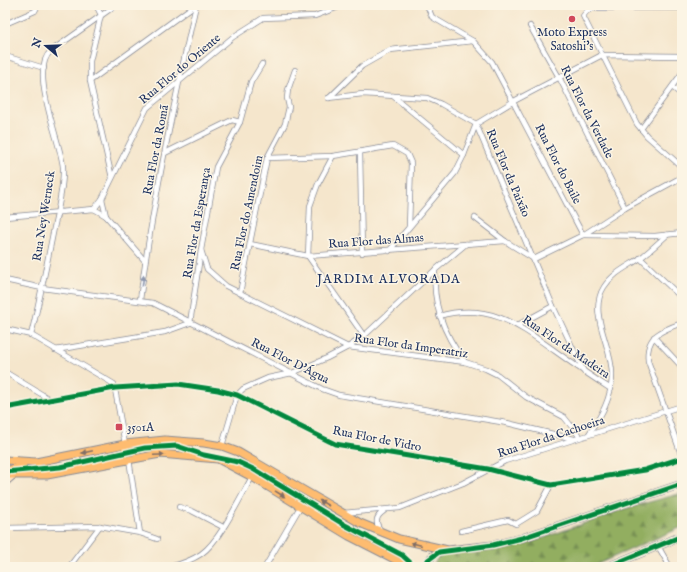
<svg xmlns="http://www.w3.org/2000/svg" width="687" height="572" font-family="'IM FELL English',serif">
<defs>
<pattern id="forest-firs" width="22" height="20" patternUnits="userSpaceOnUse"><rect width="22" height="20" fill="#92ae60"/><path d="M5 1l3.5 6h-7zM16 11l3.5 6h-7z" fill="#768e52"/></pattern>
</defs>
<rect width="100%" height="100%" fill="#fcf5e5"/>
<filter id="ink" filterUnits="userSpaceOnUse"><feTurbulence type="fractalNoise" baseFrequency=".025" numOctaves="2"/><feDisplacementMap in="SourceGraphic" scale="8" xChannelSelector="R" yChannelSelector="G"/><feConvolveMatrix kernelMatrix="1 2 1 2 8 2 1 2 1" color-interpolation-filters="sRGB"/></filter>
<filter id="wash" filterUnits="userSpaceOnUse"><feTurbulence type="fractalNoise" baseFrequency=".012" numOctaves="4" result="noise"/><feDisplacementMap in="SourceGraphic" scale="16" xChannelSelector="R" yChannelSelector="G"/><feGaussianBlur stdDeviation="0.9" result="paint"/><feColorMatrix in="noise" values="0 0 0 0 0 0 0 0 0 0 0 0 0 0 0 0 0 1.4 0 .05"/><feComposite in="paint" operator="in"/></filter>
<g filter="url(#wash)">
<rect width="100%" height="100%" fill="#f5e6cc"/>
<polygon fill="url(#forest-firs)" stroke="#566e5f" points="682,493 682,527 591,567 432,567 438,557 453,553 526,544 624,509"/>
</g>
<g filter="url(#ink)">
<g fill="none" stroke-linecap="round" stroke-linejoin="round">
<defs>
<g id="street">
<polyline points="96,5 101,15 90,61 90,81 112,178"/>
<polyline points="427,5 432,17 473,41 492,62 583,235 655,236 682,233"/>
<polyline points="682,8 594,8 587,11 583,16 637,124 647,136 682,167"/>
<polyline points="5,24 35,11 38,5"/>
<polyline points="530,26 560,79 625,208"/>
<polyline points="5,56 44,68"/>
<polyline points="90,81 195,5"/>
<polyline points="672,87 682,95"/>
<polyline points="393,96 464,155"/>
<polyline points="328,98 363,94 427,98 441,104 476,124 553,306 584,372"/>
<polyline points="329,98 362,66 390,50 473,41"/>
<polyline points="476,124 514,101 602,55 682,56"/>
<polyline points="641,129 682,73"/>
<polyline points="360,152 362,253"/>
<polyline points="165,153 232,120 240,122"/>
<polyline points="333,156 318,184 310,206 308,256 364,336"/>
<polyline points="267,158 333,156 393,146 407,154 411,163 409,227"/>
<polyline points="102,199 106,216 145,261"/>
<polyline points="94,209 102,199 147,108 233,37 263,18 315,16 344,5"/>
<polyline points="5,217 94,209 106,216"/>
<polyline points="475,218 505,241 534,259 583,235 625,208 682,177"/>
<polyline points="250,244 308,256 505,241"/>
<polyline points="201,250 207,269 226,286 348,347 465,362 486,369 498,375 526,397 564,417 580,437"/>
<polyline points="389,251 455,173 464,155 476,124"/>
<polyline points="640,258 682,298"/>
<path d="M435,270C432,305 444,335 465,362"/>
<polyline points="5,280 42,288 153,303 322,389 339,395 507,423 574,439"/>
<polyline points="240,293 267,158 285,124 289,107 287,98 288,90 295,70"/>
<path d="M140,300C153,201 174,103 196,5"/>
<path d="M439,316C488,302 517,324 555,351C573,364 592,377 611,389"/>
<path d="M682,323C662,330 645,336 648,361L682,457"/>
<polyline points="518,325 553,306"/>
<polyline points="5,329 31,335 114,384 125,444"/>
<path d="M31,335C40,299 47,263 54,228C58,210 64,185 63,167C61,142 28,70 51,51L116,5"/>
<polyline points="654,337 682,367"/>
<polyline points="55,350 165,332 190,323 201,250 216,167 240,122 251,82 262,64"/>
<polyline points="5,372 51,400"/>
<polyline points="5,408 115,388 178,384 218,390 237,395 335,444 488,469 551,485 645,470 682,458"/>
<path d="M589,434C601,416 612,398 612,375C613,347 587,314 604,287C613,273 627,267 639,259C649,252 658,243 667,235"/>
<polyline points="222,446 237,395 243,389 268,378 292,373 327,358 348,347 364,336 435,270 466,244"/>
<polyline points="129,459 140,533"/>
<polyline points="179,507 192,511 223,527"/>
<polyline points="343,513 400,508 463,483 505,461 682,406"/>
<polyline points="5,528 100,526 140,533 157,539"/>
<path d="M381,531C375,523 375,517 384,511"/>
<polyline points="461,531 508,520 516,524 537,511 551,485"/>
<polyline points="658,546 670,567"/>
<polyline points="69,567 100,526"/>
<path d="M170,567C181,564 192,560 201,554C220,541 240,498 252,477"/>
<polyline points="265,567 300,507"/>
</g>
<polyline id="secondary" points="5,482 12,476"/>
<g id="primary">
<polyline points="5,460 36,462 125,444 165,440 204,443 222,446 238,452 360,523 399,539 448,550 493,545 522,538 682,484"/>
<polyline points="121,460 126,452 125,444"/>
<polyline points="5,472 23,464"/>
<polyline points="5,475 47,475 160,454 218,459 252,477 349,536 396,560 406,567"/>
<path d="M426,567C429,557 435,553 444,550"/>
<polyline points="607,567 682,536"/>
</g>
</defs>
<use href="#street" stroke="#888a95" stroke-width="6"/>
<use href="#secondary" stroke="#888a95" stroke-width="9"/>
<use href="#primary" stroke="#888a95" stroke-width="9"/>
<use href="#street" stroke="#fff" stroke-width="4.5"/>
<use href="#secondary" stroke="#ffe4c6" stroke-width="7"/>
<use href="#primary" stroke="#febc70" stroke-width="7"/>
<defs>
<g id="cycleway">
<polyline points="5,408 115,388 178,384 218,390 237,395 335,444 488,469 551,485 645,470 682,458"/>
<polyline points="5,472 60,467 145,448 177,446 204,455 238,462 253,469 345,525 402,555 415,567"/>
<polyline points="426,567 428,560 439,552 493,545 522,538 682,484"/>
<polyline points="607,567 682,536"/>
</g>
</defs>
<use href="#cycleway" stroke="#fcf5e5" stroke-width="8"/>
<use href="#cycleway" stroke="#00873e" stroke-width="5"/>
</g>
<defs><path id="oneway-solid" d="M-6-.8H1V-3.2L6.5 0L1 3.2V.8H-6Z"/></defs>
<use fill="#8d97ae" href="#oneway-solid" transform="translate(143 281) rotate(-83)"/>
<g fill="#816e66">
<use href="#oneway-solid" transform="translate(87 452) rotate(168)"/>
<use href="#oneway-solid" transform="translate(159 455) rotate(-3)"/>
<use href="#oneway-solid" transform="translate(280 494) rotate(32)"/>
<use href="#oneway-solid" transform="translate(324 503) rotate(-149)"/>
<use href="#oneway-solid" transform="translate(416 544) rotate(-166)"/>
</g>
</g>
<g fill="#d1495b" stroke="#fcf5e5" stroke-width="1.5">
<circle cx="572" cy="19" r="4"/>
<rect x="115" y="423" width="8" height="8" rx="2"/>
</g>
<g text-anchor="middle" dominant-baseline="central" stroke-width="3" stroke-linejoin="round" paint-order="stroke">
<g font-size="12" fill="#1b2f5e" stroke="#fcf5e5">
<text x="572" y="32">Moto Express<tspan x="572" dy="14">Satoshi's</tspan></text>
<text x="127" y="427" text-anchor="start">3501A</text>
</g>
<g font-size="12" fill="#1b2f5e" stroke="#fcf5e5">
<text transform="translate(180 69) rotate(-40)">Rua Flor do Oriente</text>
<text transform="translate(587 112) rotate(63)">Rua Flor da Verdade</text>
<text transform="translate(156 150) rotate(-79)">Rua Flor da Romã</text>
<text transform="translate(558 164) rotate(63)">Rua Flor do Baile</text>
<text transform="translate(508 173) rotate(67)">Rua Flor da Paixão</text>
<text transform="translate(247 213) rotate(-78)">Rua Flor do Amendoim</text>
<text transform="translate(44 216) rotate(-81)">Rua Ney Werneck</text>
<text transform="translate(197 223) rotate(-80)">Rua Flor da Esperança</text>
<text transform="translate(376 241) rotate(-4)">Rua Flor das Almas</text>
<text transform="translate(411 346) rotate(8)">Rua Flor da Imperatriz</text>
<text transform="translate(566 347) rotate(34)">Rua Flor da Madeira</text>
<text transform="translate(290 361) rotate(27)">Rua Flor D'Água</text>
<text transform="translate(551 437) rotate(-18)">Rua Flor da Cachoeira</text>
<text transform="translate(377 439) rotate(11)">Rua Flor de Vidro</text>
</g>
<g font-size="13" letter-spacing="1" fill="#1b2f5e" stroke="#fcf5e5">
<text x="389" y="279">JARDIM ALVORADA</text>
</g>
</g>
<rect width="687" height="572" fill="none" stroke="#fcf5e5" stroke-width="20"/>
<g transform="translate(46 46) rotate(289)" stroke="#fcf5e5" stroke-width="3" paint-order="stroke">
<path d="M0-3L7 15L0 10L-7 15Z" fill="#1b2f5e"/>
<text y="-6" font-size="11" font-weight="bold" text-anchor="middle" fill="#1b2f5e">N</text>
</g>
</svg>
